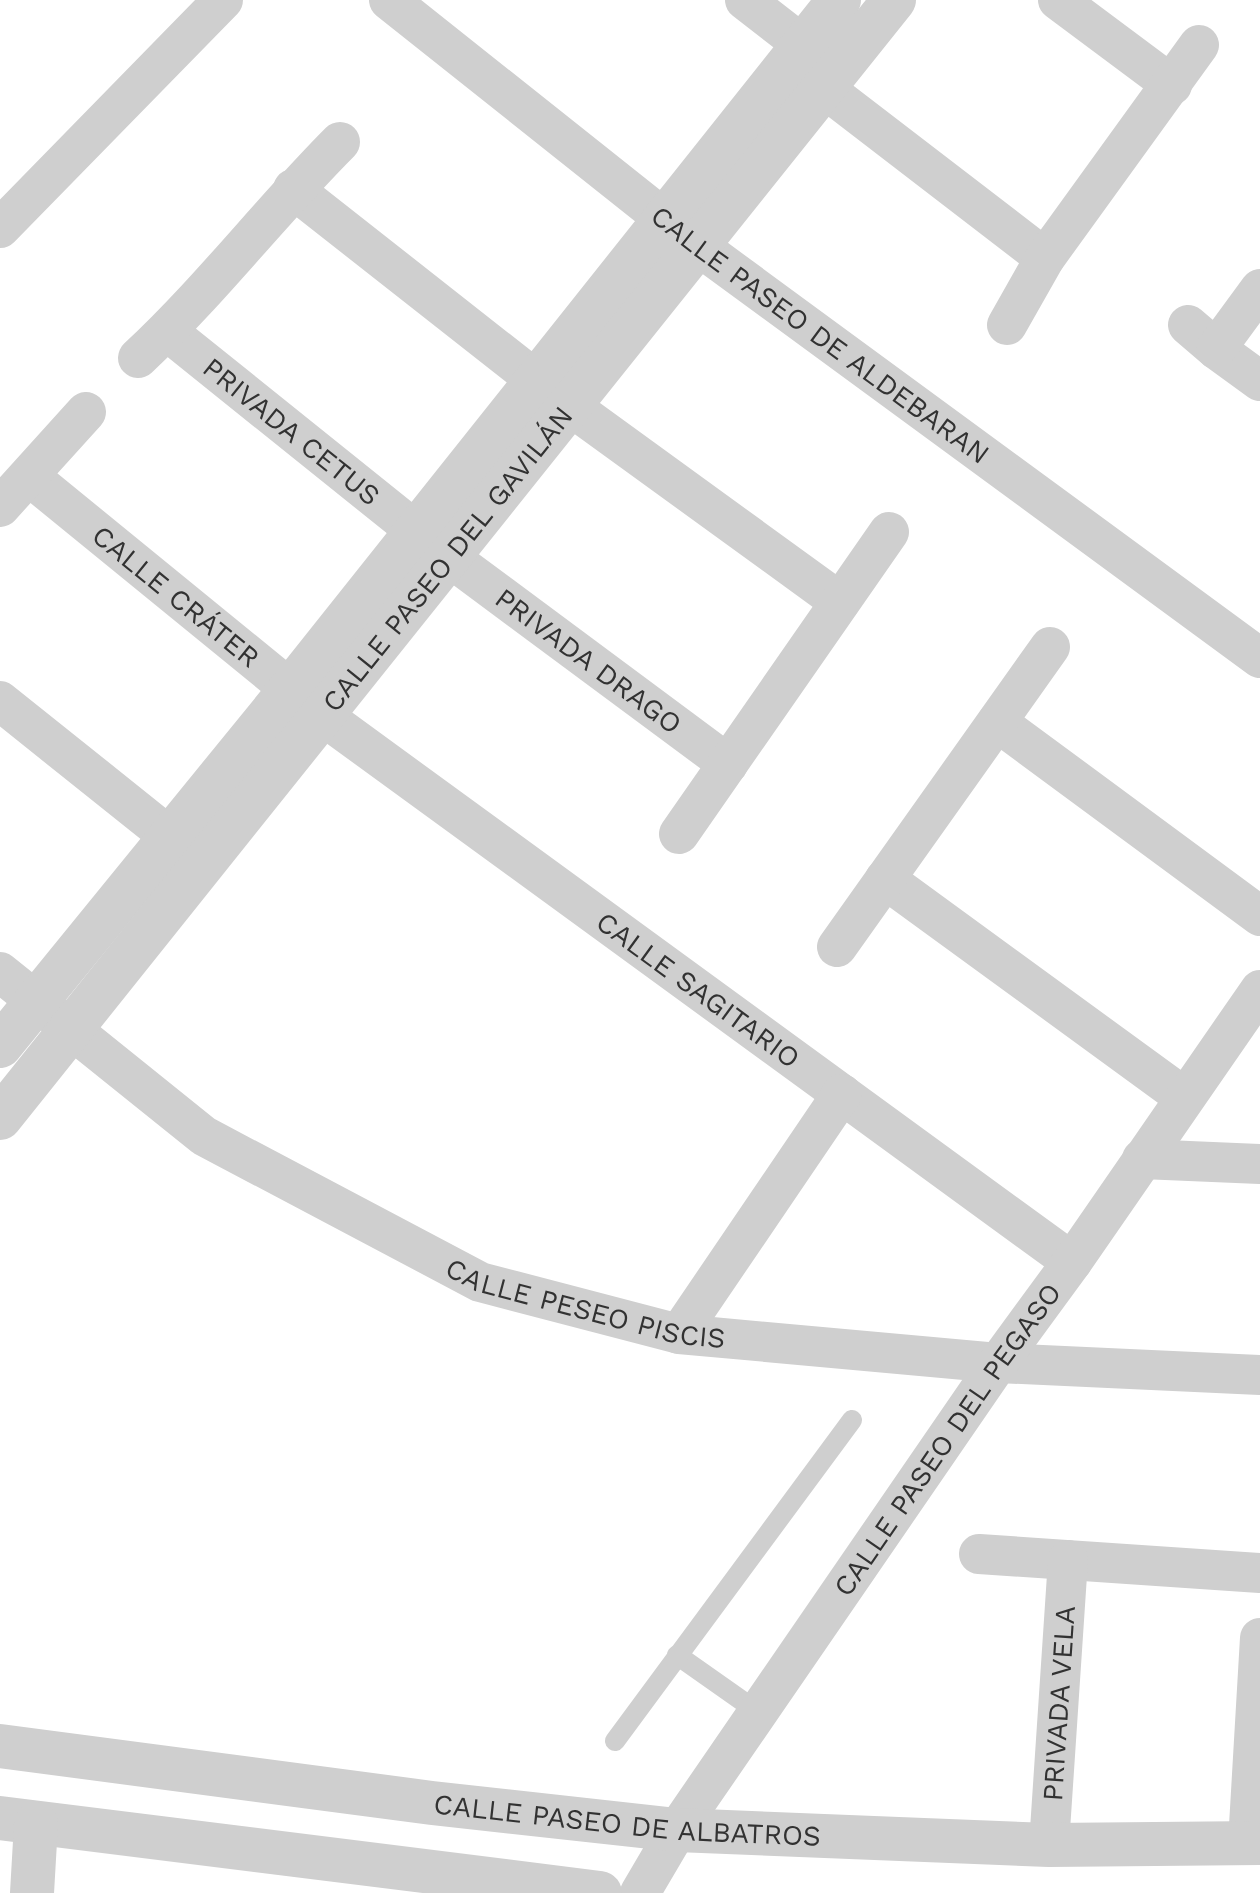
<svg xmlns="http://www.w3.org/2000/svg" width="1260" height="1893" font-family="'Work Sans',sans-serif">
<rect width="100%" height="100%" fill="#fff"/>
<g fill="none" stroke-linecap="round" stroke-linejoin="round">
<g stroke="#cfcfcf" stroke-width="20">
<polyline points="677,1655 758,1712"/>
<polyline points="615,1741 852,1420"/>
</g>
<g stroke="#cfcfcf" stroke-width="40">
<path id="s1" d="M389,0L697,245L1260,658"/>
<polyline points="745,0 803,45"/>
<polyline points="1058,0 1172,85"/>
<polyline points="825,89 1045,258"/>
<polyline points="293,189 536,380"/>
<polyline points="0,228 223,0"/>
<polyline points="1007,325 1045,258 1199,45"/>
<polyline points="1188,325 1216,349 1260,381"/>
<path id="s2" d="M167,331L416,531"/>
<polyline points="1216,349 1260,289"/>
<path d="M138,358C210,291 270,212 340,142"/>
<polyline points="570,406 840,602"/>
<path id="s3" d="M29,476L323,716L1072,1262"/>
<polyline points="0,507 86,412"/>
<path id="s4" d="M449,557L728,764"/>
<polyline points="0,701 170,837"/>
<polyline points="997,722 1260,916"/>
<polyline points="679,834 889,532"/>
<polyline points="885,879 1184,1097"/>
<polyline points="837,947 1050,647"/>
<path id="s5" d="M0,972L204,1136L480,1282L679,1334L998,1363L1260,1375"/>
<polyline points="1142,1159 1260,1164"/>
<polyline points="679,1334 842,1094"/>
<polyline points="979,1554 1260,1573"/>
<polyline points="1248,1843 1260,1638"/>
<path id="s6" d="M1049,1845L1068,1560"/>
<path id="s7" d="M640,1893L677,1830L998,1363L1072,1262L1260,990"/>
</g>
<g stroke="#cfcfcf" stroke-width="44">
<polyline points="0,1046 290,690 839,0"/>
<path id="s8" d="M0,1118L894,0"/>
<path id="s9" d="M0,1746L432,1803L677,1830L1049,1845L1260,1843"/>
<polyline points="0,1818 600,1893"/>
<polyline points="32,1893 36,1824"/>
</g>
</g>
<g text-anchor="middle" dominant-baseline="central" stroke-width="8" stroke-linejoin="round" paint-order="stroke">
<g font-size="28" fill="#323232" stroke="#fff">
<text stroke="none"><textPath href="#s1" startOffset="546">CALLE PASEO DE ALDEBARAN</textPath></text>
<text stroke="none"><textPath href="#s2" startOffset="160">PRIVADA CETUS</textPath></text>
<text stroke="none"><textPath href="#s8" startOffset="716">CALLE PASEO DEL GAVILÁN</textPath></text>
<text stroke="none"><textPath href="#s3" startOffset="190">CALLE CRÁTER</textPath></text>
<text stroke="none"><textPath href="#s4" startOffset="174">PRIVADA DRAGO</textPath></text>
<text stroke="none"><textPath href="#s3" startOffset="844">CALLE SAGITARIO</textPath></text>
<text stroke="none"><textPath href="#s5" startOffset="682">CALLE PESEO PISCIS</textPath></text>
<text stroke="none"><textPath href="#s7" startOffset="548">CALLE PASEO DEL PEGASO</textPath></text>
<text stroke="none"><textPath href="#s6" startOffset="142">PRIVADA VELA</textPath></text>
<text stroke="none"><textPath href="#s9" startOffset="632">CALLE PASEO DE ALBATROS</textPath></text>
</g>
</g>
</svg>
